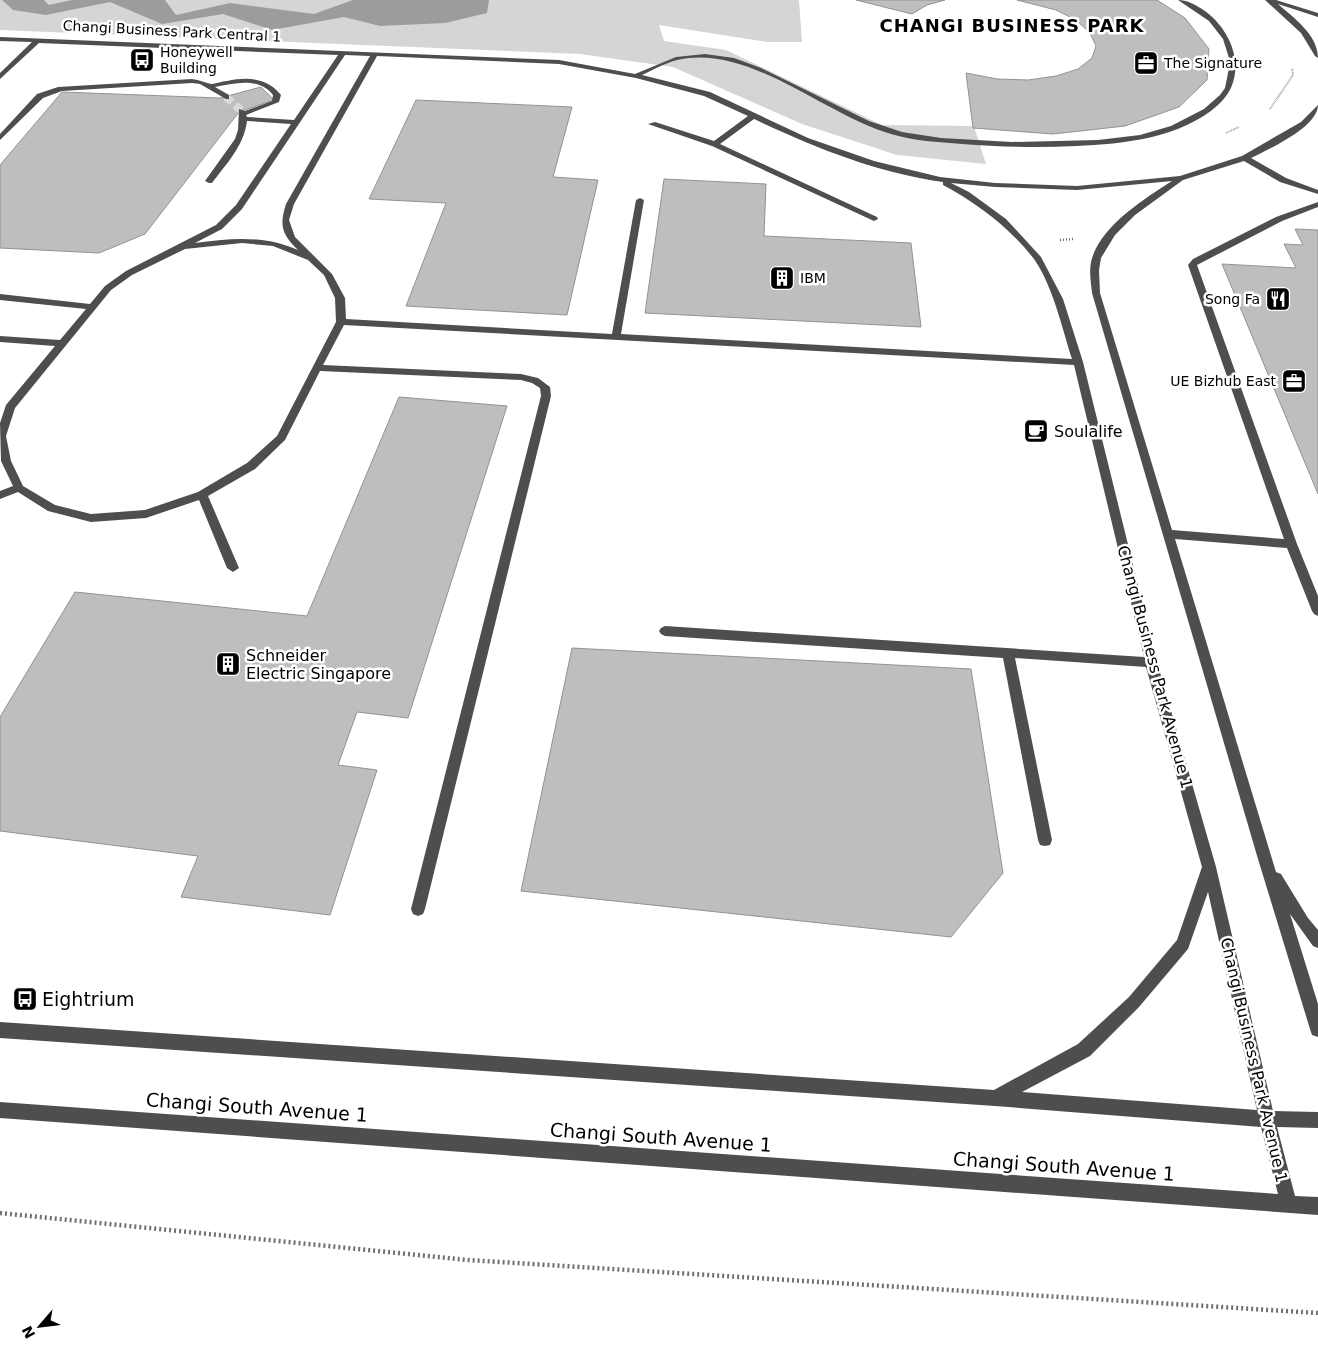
<svg xmlns="http://www.w3.org/2000/svg" width="1318" height="1366" font-family="'DejaVu Sans',sans-serif">
<rect width="100%" height="100%" fill="#fff"/>
<polygon fill="#d5d5d5" points="0,0 799,0 802,42 767,42 659,25 664,41 726,50 882,125 974,126 986,164 897,155 802,124 673,67 580,54 0,30"/>
<polygon fill="#9c9c9c" points="2,0 44,0 49,5 72,0 165,0 176,15 230,3 314,14 353,0 489,0 487,13 445,23 380,26 344,17 272,30 223,14 162,24 110,2 46,15 13,10"/>
<g fill="#bebebe" stroke="#929292">
<polygon points="856,0 945,0 927,5 912,14"/>
<polygon points="1017,0 1157,0 1185,18 1209,49 1207,80 1179,107 1125,126 1053,134 973,128 966,73 997,79 1028,80 1056,76 1078,69 1092,58 1096,46 1090,33 1076,20 1056,10"/>
<polygon points="261,87 274,100 239,112 145,234 99,253 0,248 0,165 62,92 220,98"/>
<polygon points="416,100 572,107 553,177 598,180 567,315 406,306 446,203 369,199"/>
<polygon points="664,179 766,184 764,236 911,243 921,327 645,313"/>
<polygon points="1295,229 1318,230 1318,494 1222,264 1296,268 1284,244 1303,245"/>
<polygon points="399,397 507,406 408,718 357,712 338,765 377,770 330,915 181,897 198,856 0,831 0,717 75,592 307,616"/>
<polygon points="572,648 971,669 1003,873 951,937 521,891"/>
</g>
<g fill="none" stroke-linecap="round" stroke-linejoin="round">
<polyline stroke="#d9d9d9" stroke-width="8" stroke-dasharray="8 4" stroke-linecap="butt" points="226,97 242,111"/>
<g stroke="#707070" stroke-width="2" stroke-dasharray="0.5 1" stroke-linecap="butt">
<polyline points="1270,109 1293,75 1292,68"/>
<polyline points="1226,133 1239,127"/>
</g>
<polyline stroke="#707070" stroke-width="2.5" stroke-dasharray="1 2" stroke-linecap="butt" points="1060,240 1073,239"/>
<polyline stroke="#707070" stroke-width="4.5" stroke-dasharray="2 3" stroke-linecap="butt" points="0,1213 468,1260 1318,1313"/>
<g fill="#4e4e4e" fill-rule="evenodd">
<path d="M1178,0C1187,0 1194,4 1202,9C1234,30 1250,76 1218,105C1181,138 1124,144 1076,146C1038,148 1000,147 962,144C938,142 914,141 891,134C824,115 749,43 677,60C665,63 653,70 642,75L710,92L808,138L874,161L940,177L995,183L1077,186L1180,176L1242,156L1301,122L1318,105C1318,127 1269,149 1251,158L1286,178L1318,190V194L1280,182L1244,161L1183,180L1135,215L1115,235L1101,258L1099,270L1100,293L1172,530L1284,539L1188,265L1193,259L1276,217L1318,202V207L1282,221L1197,265L1297,544L1318,596V616L1314,614L1312,611L1287,548L1175,539L1276,872L1281,874L1308,918L1318,930V948L1313,946L1290,914L1318,1004V1037L1312,1035L1310,1029L1258,859L1092,293C1091,283 1089,272 1091,262C1099,227 1144,199 1172,181L1077,190L995,187L951,183L969,192L1006,219L1041,257L1063,299L1083,362L1157,662L1216,867L1273,1111L1318,1112V1128L1277,1127L1295,1196L1318,1197V1215L0,1118V1102L1278,1194L1261,1127L995,1106L0,1038V1022L994,1090L1078,1044L1129,997L1177,940L1202,867L1146,667L1015,658L1052,840L1050,845L1045,846L1040,845L1038,840L1003,658L665,636L661,634L659,631L661,628L665,626L1144,657L1074,365L344,325L323,365L521,374L538,378L550,387L551,396L425,909L423,914L418,916L413,914L411,909L541,396L540,388L532,383L521,380L320,371L285,440L255,469L208,496L239,568L233,572L227,568L199,500L146,518L91,522L48,511L18,492L0,499V491L13,486L1,461L0,423L6,405L55,346L0,342V336L60,340L86,309L0,300V294L90,304L105,286L126,271L216,225L236,205L291,124L247,121C244,146 226,164 212,183H209L205,181L235,139L238,130L239,109L245,111L272,101L273,95C259,77 235,83 215,87L229,95V99H226L200,84L192,83L62,91L43,98L0,140V134L37,94L58,87L192,79C199,80 207,83 211,84C216,84 222,81 227,81C247,77 267,77 281,95L279,102L246,115L247,117L294,120L338,55L39,43L0,79V73L32,42L0,41V37L559,60L635,74L676,57L705,54L734,58L761,68L869,121L902,132L941,138L1012,142L1098,140L1140,135L1171,126L1204,109L1220,95L1225,88L1229,68V58L1223,39L1209,21ZM345,55L370,56L286,204C279,226 282,234 298,250C264,235 231,238 195,243L222,229L242,209ZM377,56L559,64L636,78L704,96L748,116L714,141L655,122L648,124L712,146L874,221L878,219L877,217L720,144L754,119C813,147 877,173 943,182V185C977,203 1010,228 1034,259C1053,286 1062,328 1072,359L621,334L644,200L640,198L636,200L612,334L346,319L345,298L332,274L295,237L289,220L294,204ZM242,243L273,246L308,260L324,275L335,298L336,322L277,436L247,463L198,492L145,510L91,514L55,505L23,486L11,461L6,436L15,408L111,290L132,275L185,249ZM1208,892L1257,1110L1022,1092L1090,1056L1139,1007L1188,949Z"/>
<path d="M1265,0H1276L1318,13V17L1278,4C1294,18 1318,35 1318,58L1315,56L1301,33Z"/>
</g>
</g>
<defs>
<symbol id="bus-square" viewBox="-11 -11 22 22"><rect x="-9" y="-9" width="18" height="18" rx="4" fill="#000" stroke="#fff"/><path d="M-5-6H5V4H4V6H2V4H-2V6H-4V4H-5ZM-3.5-4V0h7V-4ZM-3.5 1.2v1.5H-2V1.2ZM2 1.2v1.5H3.5V1.2Z" fill="#fff"/></symbol>
<symbol id="office-square" viewBox="-11 -11 22 22"><rect x="-9" y="-9" width="18" height="18" rx="4" fill="#000" stroke="#fff"/><path d="M-6-3h4V-5.5h4V-3h4V5H-6ZM-1-4.5V-3h2v-1.5ZM-6 0V1H6V0Z" fill="#fff"/></symbol>
<symbol id="building-square" viewBox="-11 -11 22 22"><rect x="-9" y="-9" width="18" height="18" rx="4" fill="#000" stroke="#fff"/><path d="M-4-6H4V6H1V3H-1V6H-4ZM-2.5-4.3h1.7v1.8h-1.7ZM.8-4.3h1.7v1.8H.8ZM-2.5-1h1.7V.8h-1.7ZM.8-1h1.7V.8H.8Z" fill="#fff"/></symbol>
<symbol id="restaurant-square" viewBox="-11 -11 22 22"><rect x="-9" y="-9" width="18" height="18" rx="4" fill="#000" stroke="#fff"/><path d="M-5-6h1v4h1v-4h1v4h1v-4h1v5L-1.5 .5V6h-2V.5L-5-1ZM5-6V6H3V1.5H1.5Q1.5-4 5-6Z" fill="#fff"/></symbol>
<symbol id="cafe-square" viewBox="-11 -11 22 22"><rect x="-9" y="-9" width="18" height="18" rx="4" fill="#000" stroke="#fff"/><path d="M-5.5-4.5H6V0H3Q3 3.5 0 3.5H-2.5Q-5.5 3.5-5.5 0ZM3-3.2v2h1.7v-2ZM-6 4.5H4V6H-6Z" fill="#fff"/></symbol>
</defs>
<g fill-rule="evenodd">
<use href="#bus-square" x="128" y="46" width="28" height="28"/>
<use href="#office-square" x="1132" y="49" width="28" height="28"/>
<use href="#building-square" x="768" y="264" width="28" height="28"/>
<use href="#restaurant-square" x="1264" y="285" width="28" height="28"/>
<use href="#office-square" x="1280" y="367" width="28" height="28"/>
<use href="#cafe-square" x="1022" y="417" width="28" height="28"/>
<use href="#building-square" x="214" y="650" width="28" height="28"/>
<use href="#bus-square" x="11" y="985" width="28" height="28"/>
</g>
<g text-anchor="middle" dominant-baseline="central" stroke-width="5" stroke-linejoin="round" paint-order="stroke">
<g font-size="14" fill="#000" stroke="#fff">
<text transform="translate(172 31) rotate(3)">Changi Business Park Central 1</text>
</g>
<g font-size="14" fill="#000" stroke="#fff" text-anchor="start">
<text x="160" y="52">Honeywell<tspan x="160" dy="16">Building</tspan></text>
<text x="1164" y="63">The Signature</text>
<text x="800" y="278">IBM</text>
<text x="1260" y="299" text-anchor="end">Song Fa</text>
<text x="1276" y="381" text-anchor="end">UE Bizhub East</text>
</g>
<g font-size="16" fill="#000" stroke="#fff" text-anchor="start">
<text x="1054" y="431">Soulalife</text>
<text x="246" y="655">Schneider<tspan x="246" dy="18">Electric Singapore</tspan></text>
</g>
<g font-size="16" fill="#000" stroke="#fff">
<text transform="translate(1155 667) rotate(75)">Changi Business Park Avenue 1</text>
<text transform="translate(1254 1060) rotate(77)">Changi Business Park Avenue 1</text>
</g>
<g font-size="18" font-weight="bold" letter-spacing="1" fill="#000" stroke="#fff">
<text x="1012" y="25">CHANGI BUSINESS PARK</text>
</g>
<g font-size="19" fill="#000" stroke="#fff" text-anchor="start">
<text x="42" y="999">Eightrium</text>
</g>
<g font-size="19" fill="#000" stroke="#fff">
<text transform="translate(257 1107) rotate(4)">Changi South Avenue 1</text>
<text transform="translate(661 1137) rotate(4)">Changi South Avenue 1</text>
<text transform="translate(1064 1166) rotate(4)">Changi South Avenue 1</text>
</g>
</g>
<g transform="translate(40 1326) rotate(242)" stroke="#ffffff" stroke-width="4" paint-order="stroke">
<path d="M0-4L9 19L0 12L-9 19Z" fill="#000000"/>
<text y="-8" font-size="14" font-weight="bold" text-anchor="middle" fill="#000000">N</text>
</g>
</svg>
